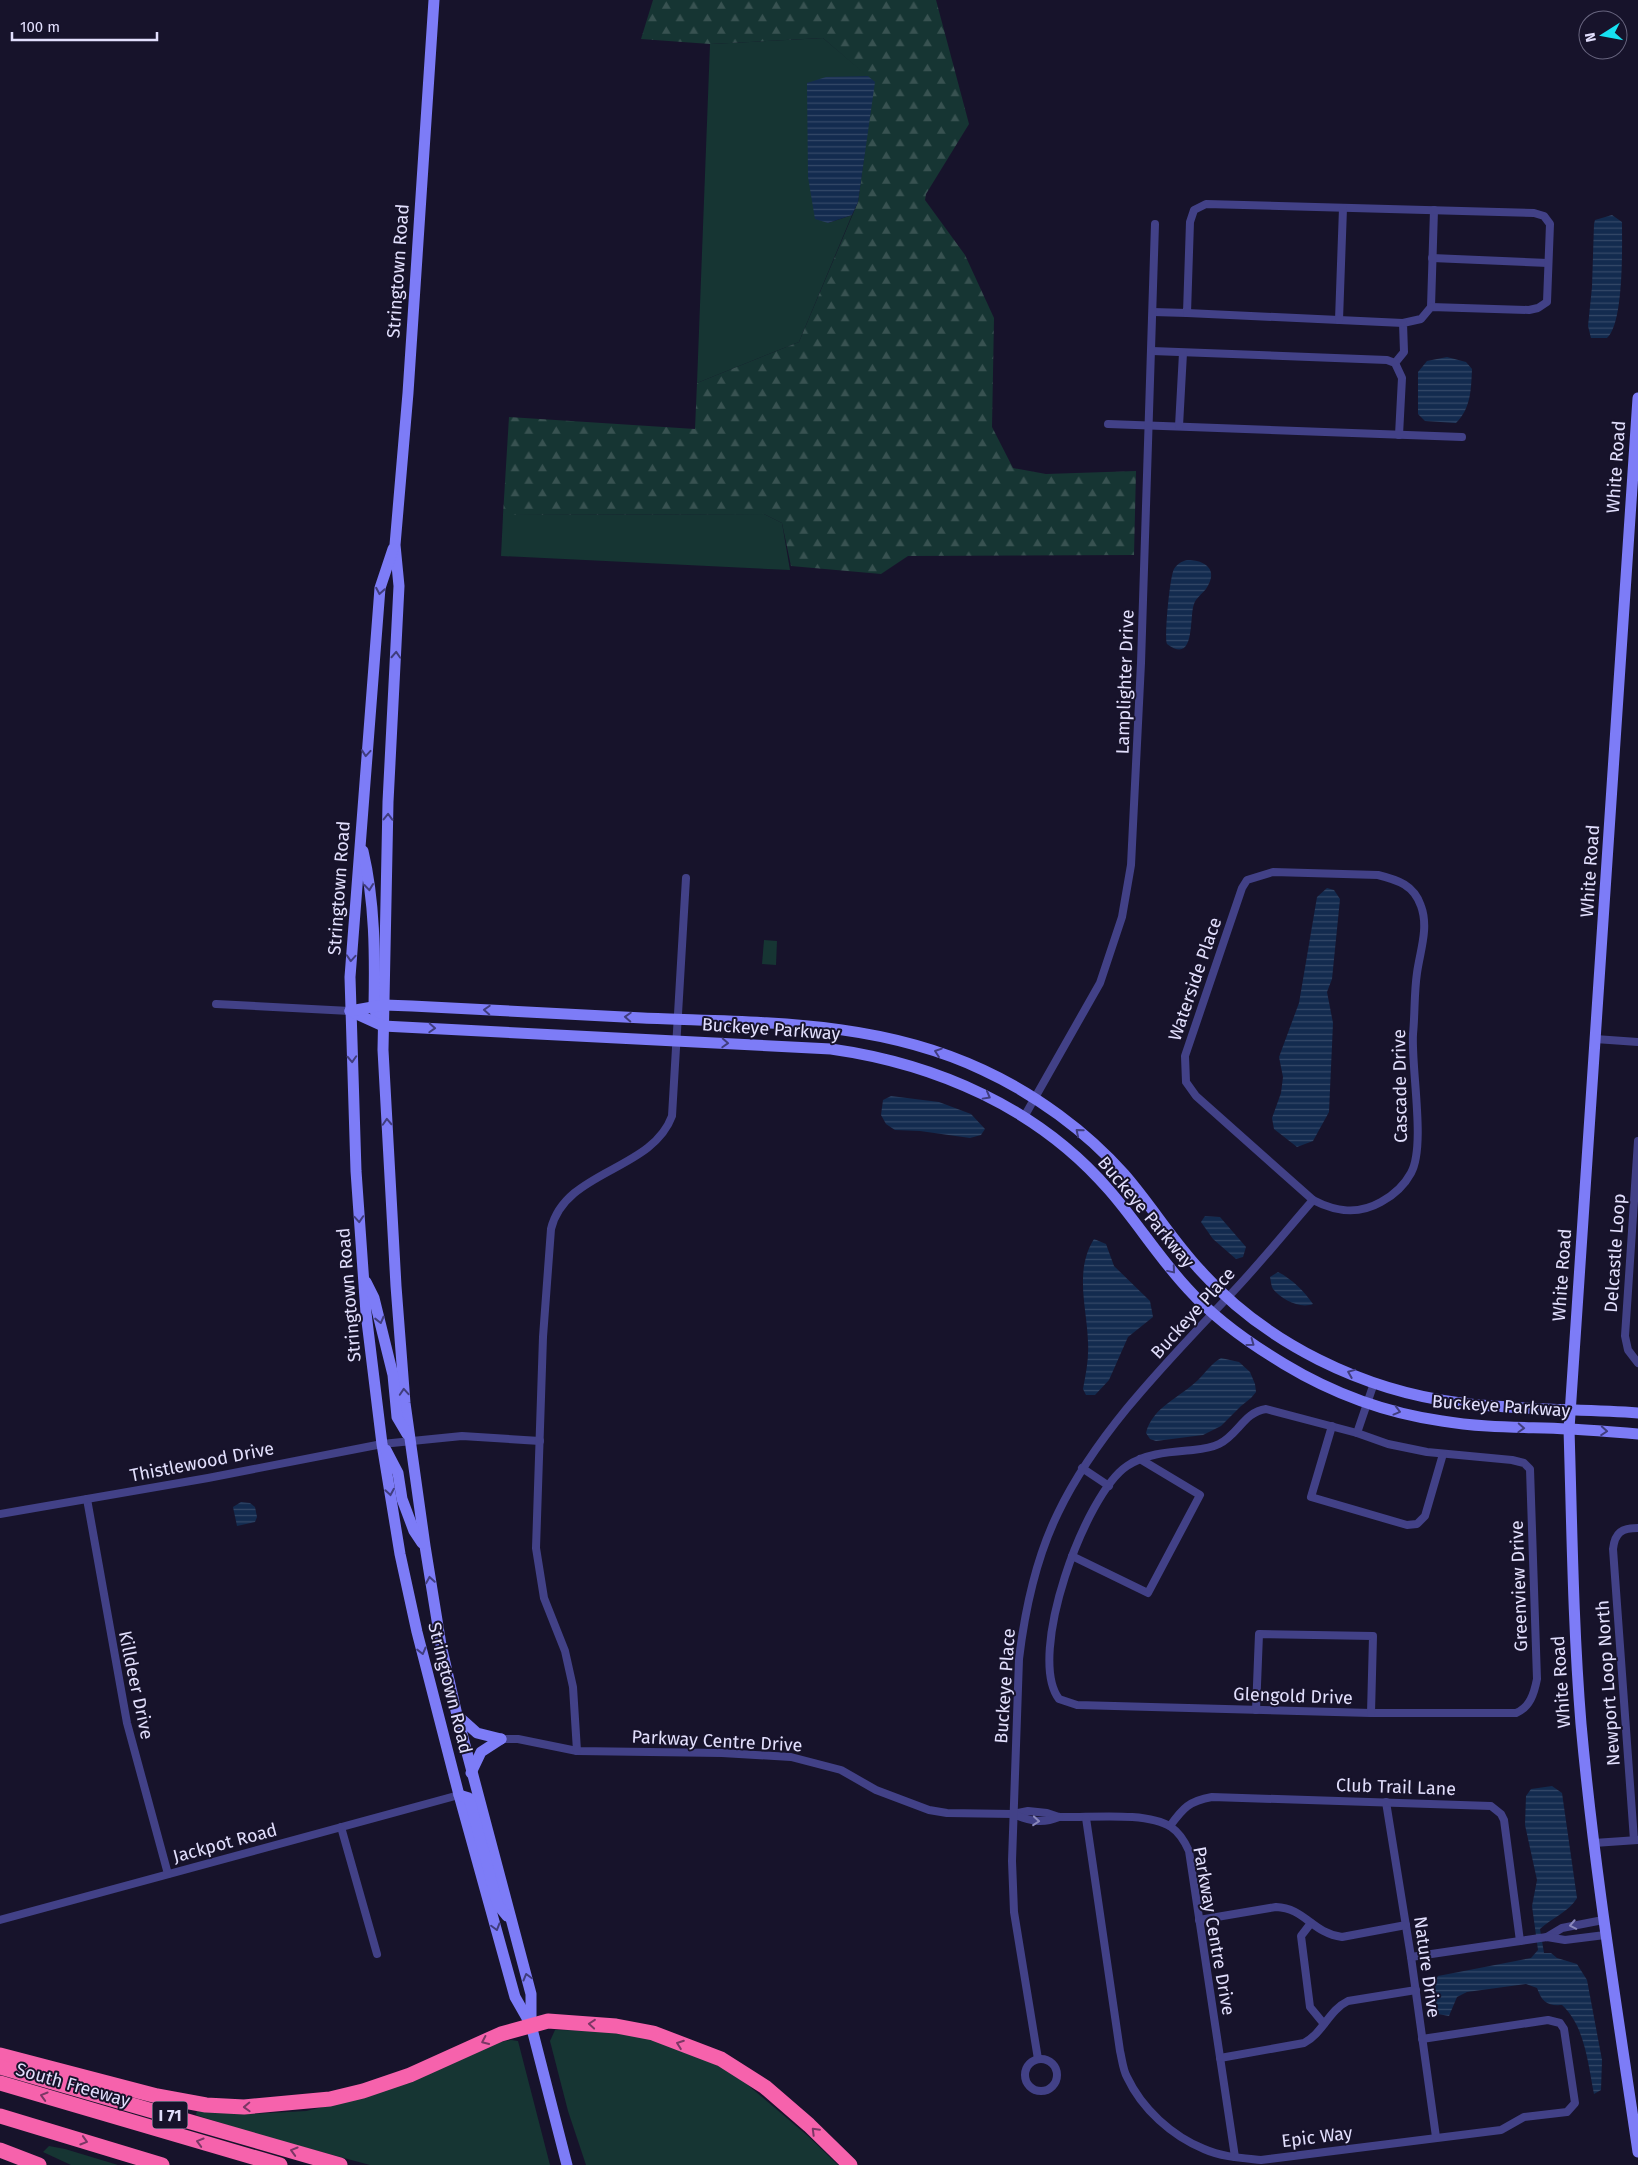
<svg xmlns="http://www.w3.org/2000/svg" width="1638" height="2165" font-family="'Fira Sans',sans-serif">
<defs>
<pattern id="forest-firs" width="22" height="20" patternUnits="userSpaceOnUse" patternTransform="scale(1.25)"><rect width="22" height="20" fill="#163533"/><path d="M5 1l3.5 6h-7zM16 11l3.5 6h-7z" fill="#385251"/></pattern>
<pattern id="water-rules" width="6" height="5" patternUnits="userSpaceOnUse" patternTransform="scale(1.25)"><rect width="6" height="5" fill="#132b4f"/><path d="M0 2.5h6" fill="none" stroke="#354969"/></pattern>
</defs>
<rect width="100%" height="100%" fill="#17132b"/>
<g fill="#163533">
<polygon points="823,38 868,76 859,77 828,223 852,215 799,342 697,383 710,44"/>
<polygon points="764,514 782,523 790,570 501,556 503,515"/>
<polygon points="764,940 777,941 776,965 762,964"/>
<polygon points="555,2030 619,2031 674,2045 735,2074 808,2136 838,2165 586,2165 568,2111 550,2041"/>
<polygon points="511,2040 518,2041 550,2165 370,2165 258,2135 196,2115 197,2110 247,2114 306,2111 344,2102 499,2042"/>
<polygon points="49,2146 65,2149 118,2165 71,2165 43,2152"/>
</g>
<polygon fill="url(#forest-firs)" points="653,0 936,0 969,124 926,194 925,200 965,255 994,318 992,427 1013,468 1046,474 1136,471 1134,555 908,556 881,574 791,566 782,523 764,514 503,515 509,417 695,429 697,383 799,342 858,202 874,82 823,38 710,44 641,39"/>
<g fill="url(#water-rules)">
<polygon points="868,76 875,82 858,202 852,215 828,223 815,219 808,177 807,83 826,77"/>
<path d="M1612,215L1622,222C1622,247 1624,323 1607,338H1591L1588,326L1592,287L1594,224L1595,220Z"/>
<path d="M1447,357L1466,362L1472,369C1471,390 1471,408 1456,423L1425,421L1418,414V372L1427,361Z"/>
<path d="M1187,560C1206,560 1219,570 1206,589C1202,594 1196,598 1194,604C1189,616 1196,666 1167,644C1164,637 1170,575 1174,569C1177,564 1182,561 1187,560Z"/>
<polygon points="1327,888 1334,890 1340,899 1332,979 1327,992 1333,1023 1329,1112 1313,1141 1297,1147 1274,1129 1272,1118 1281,1093 1283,1077 1279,1057 1299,1003 1317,897"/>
<polygon points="891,1096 939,1102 971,1114 985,1129 981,1135 970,1138 920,1131 895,1130 886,1124 881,1115 883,1100"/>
<polygon points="1205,1216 1220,1217 1246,1247 1243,1257 1236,1259 1213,1239 1201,1222"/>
<path d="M1094,1239L1106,1244L1114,1266L1150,1301L1153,1317L1128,1337L1109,1380L1095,1395H1086L1083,1389C1086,1373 1089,1358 1088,1342C1087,1307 1074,1271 1094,1239Z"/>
<path d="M1278,1272C1292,1279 1304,1291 1313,1304C1300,1309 1282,1300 1273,1289C1271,1286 1271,1281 1270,1277Z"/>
<path d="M1221,1358L1239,1362L1250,1372L1255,1384L1256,1392L1251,1398L1241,1406L1221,1426L1203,1435L1156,1441L1150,1439L1146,1433C1152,1407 1181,1397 1198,1380C1206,1372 1211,1364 1221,1358Z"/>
<polygon points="241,1502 250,1503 255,1507 257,1517 255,1522 237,1526 233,1507"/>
<path d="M1552,1786L1562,1793L1577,1898C1570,1911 1552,1918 1540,1929L1544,1953H1551L1557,1958L1577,1964L1587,1980L1602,2060L1601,2090L1594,2094C1588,2064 1585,2026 1562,2005C1547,2006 1542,2002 1537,1988L1526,1984L1467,1992L1457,1997L1449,2016L1438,2014L1433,1985L1438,1976L1531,1958L1538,1950L1532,1906L1537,1880L1525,1825L1526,1796L1531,1789Z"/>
</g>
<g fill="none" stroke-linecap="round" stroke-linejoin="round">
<g stroke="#424187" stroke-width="8">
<polyline points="1432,258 1548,263"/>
<polyline points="1431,307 1434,210"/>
<polyline points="1153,312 1187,313 1190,222 1194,210 1206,204 1534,213 1544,216 1550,224 1547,302 1538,308 1529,310 1431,307 1421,319 1403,323 1404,352 1395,363"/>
<polyline points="1187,313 1403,323"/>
<polyline points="1339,320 1343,208"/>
<polyline points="1152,351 1387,360 1395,363 1402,378 1399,435"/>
<polyline points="1108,424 1462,437"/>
<polyline points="1179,426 1183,353"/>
<path d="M1273,872L1378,875C1398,880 1414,885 1421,906C1429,928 1420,951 1417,973C1414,993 1415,1014 1413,1034C1411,1069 1426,1146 1411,1173C1404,1186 1394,1195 1381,1202C1358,1215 1336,1212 1313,1200L1196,1096L1186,1082L1185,1056L1242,888L1247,880Z"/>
<polyline points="216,1004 350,1011"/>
<polyline points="1595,1039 1638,1042"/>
<polyline points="1024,1117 1100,983 1122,917 1131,865 1141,663 1155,224"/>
<polyline points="1638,1141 1625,1336 1628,1350 1638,1363"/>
<path d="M1266,1409L1357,1433L1388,1444L1427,1452L1512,1460L1524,1463L1530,1469L1537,1679C1534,1694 1530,1707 1516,1713H1371L1077,1705L1059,1699C1026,1656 1085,1494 1127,1466C1146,1453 1171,1452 1193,1450C1202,1449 1211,1448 1219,1444C1238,1435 1244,1412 1266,1409Z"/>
<polyline points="1332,1426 1311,1497 1407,1525 1417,1524 1425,1516 1443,1454"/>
<polyline points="1357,1433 1374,1383"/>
<polyline points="1082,1468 1109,1486"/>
<polyline points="87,1499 127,1723 168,1874"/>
<polyline points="0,1514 208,1478 382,1444 462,1436 540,1441"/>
<polyline points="1072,1556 1148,1593 1200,1495 1140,1459"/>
<polyline points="1256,1710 1259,1634 1373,1636 1371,1713"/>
<path d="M501,1739H518L577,1751L722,1753L791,1757L841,1770L876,1790L929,1810L947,1813L1013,1814L1028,1811L1047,1813L1059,1817C1089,1818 1146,1811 1171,1827C1180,1833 1185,1842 1189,1851L1235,2157"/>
<path d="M577,1751L573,1687L565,1651L544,1598L536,1548L543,1337L551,1229C565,1170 652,1171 672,1116L686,878"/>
<polyline points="1386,1802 1411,1957 1436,2137"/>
<path d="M1013,1814C1030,1821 1042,1824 1059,1817"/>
<path d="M1086,1818L1120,2051C1122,2059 1123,2070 1127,2077C1142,2109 1172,2136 1204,2149C1222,2157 1242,2158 1261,2160L1501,2130L1524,2117L1567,2112L1575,2103L1564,2029L1560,2023L1548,2020L1422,2039"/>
<path d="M1170,1826C1183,1808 1189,1801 1212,1797L1491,1806L1501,1814L1504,1820L1520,1941"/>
<polyline points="341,1827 377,1954"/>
<path d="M1634,1840L1613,1549C1615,1532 1622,1528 1638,1528"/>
<polyline points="1594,1843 1638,1840"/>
<polyline points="0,1920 459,1795"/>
<path d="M1199,1920L1276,1907C1305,1908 1312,1933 1342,1937L1406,1925"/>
<polyline points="1311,1923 1301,1936 1310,2007 1324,2024"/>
<polyline points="1547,1937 1562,1928 1603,1920"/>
<polyline points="1411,1957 1547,1937 1565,1940 1605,1935"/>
<path d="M1220,2058L1304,2043C1323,2033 1329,2010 1348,2001L1416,1990"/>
<path d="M1038,2059L1014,1912L1012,1861L1019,1659C1025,1609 1036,1558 1058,1513C1097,1432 1167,1362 1228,1297C1258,1266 1285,1232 1313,1200"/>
<circle cx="1041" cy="2075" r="16"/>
</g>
<g stroke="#7d7cf7" stroke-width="11">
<polyline points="434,0 408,393 395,545 399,586 388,802 383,1050 396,1286 405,1403 425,1546 441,1645 457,1715 531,1994 531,2025 567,2165"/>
<path d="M1638,398L1569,1429C1572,1528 1573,1626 1581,1724C1594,1868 1617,2009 1638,2152"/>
<polyline points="393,549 380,588 350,977 356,1171 366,1313 382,1444 400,1554 417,1632 459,1795 515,1997 531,2025"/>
<path d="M363,851C375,902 375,955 374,1007L376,1014"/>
<path d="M350,1011L383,1026L831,1049C937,1064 1038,1108 1109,1190C1137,1222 1159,1258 1188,1289C1215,1319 1249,1343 1284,1364C1332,1393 1386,1413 1442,1421C1483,1428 1526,1427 1568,1429C1591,1430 1615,1432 1638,1434"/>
<path d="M350,1011L384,1005L412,1006C489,1010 566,1014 643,1018C759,1023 875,1019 983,1070C1035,1094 1086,1131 1124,1174C1151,1205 1172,1240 1200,1270C1266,1344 1364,1391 1461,1403C1519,1410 1580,1409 1638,1413"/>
<polyline points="366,1282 374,1298 393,1375 397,1417 407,1434"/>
<polyline points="386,1450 398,1473 402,1499 414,1531 422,1543"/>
<polyline points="457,1715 477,1733 501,1739"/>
<polyline points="471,1773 481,1752 501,1739"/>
<polyline points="459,1795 469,1798 498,1905 507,1916"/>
</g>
<g stroke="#f662ac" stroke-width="15">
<polyline points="0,2055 157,2096 206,2105 244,2107 330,2099 363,2091 410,2075 501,2034 548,2021 616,2026 653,2033 721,2059 765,2087 809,2125 850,2165"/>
<polyline points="0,2067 340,2165"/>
<polyline points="0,2083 280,2165"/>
<polyline points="0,2116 162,2165"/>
<polyline points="0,2150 39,2165"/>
</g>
</g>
<defs><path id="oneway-chevron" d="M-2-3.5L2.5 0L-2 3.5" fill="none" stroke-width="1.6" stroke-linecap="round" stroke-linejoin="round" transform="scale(1.25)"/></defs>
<g stroke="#403d7d">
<use href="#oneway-chevron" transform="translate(380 591) rotate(100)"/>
<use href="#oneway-chevron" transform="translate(396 655) rotate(-87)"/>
<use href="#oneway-chevron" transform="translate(366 753) rotate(95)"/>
<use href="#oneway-chevron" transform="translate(388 817) rotate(-89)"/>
<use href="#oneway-chevron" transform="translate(369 887) rotate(84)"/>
<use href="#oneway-chevron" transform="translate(351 958) rotate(94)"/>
<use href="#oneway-chevron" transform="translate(487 1010) rotate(-177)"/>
<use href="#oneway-chevron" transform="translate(628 1017) rotate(-177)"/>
<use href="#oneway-chevron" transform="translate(432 1028) rotate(3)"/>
<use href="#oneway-chevron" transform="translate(725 1043) rotate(3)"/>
<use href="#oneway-chevron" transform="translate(938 1052) rotate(-161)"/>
<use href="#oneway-chevron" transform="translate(352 1059) rotate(87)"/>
<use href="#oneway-chevron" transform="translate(987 1096) rotate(29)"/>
<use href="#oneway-chevron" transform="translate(387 1122) rotate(-93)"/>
<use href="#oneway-chevron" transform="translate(1079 1132) rotate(-140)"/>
<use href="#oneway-chevron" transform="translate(359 1219) rotate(86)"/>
<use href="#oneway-chevron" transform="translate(1172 1270) rotate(50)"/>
<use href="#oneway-chevron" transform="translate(380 1320) rotate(76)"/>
<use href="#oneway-chevron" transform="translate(1251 1343) rotate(36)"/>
<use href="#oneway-chevron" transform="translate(1351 1373) rotate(-158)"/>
<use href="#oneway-chevron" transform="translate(404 1392) rotate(-94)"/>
<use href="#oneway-chevron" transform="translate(1397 1411) rotate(15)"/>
<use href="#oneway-chevron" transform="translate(1521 1428) rotate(3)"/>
<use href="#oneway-chevron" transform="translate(1604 1431) rotate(4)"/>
<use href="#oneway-chevron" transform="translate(390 1492) rotate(81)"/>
<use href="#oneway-chevron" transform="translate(430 1580) rotate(-99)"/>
<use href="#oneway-chevron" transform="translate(422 1651) rotate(76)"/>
<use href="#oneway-chevron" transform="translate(496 1927) rotate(74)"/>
<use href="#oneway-chevron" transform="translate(527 1977) rotate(-105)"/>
</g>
<g stroke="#8a88bc">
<use href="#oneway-chevron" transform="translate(1036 1821) rotate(5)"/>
<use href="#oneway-chevron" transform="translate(1573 1925) rotate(169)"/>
</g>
<g stroke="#7b3765">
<use href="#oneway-chevron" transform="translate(592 2024) rotate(-175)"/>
<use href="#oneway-chevron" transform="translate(485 2041) rotate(155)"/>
<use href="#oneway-chevron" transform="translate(680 2044) rotate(-160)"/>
<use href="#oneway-chevron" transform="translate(44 2096) rotate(-164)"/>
<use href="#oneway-chevron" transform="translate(247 2107) rotate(178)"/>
<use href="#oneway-chevron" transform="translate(815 2131) rotate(-135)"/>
<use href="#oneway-chevron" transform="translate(84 2141) rotate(17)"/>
<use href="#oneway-chevron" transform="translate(200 2142) rotate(-164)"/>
<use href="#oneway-chevron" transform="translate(294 2151) rotate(-164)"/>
</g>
<g text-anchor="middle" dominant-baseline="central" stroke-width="4" stroke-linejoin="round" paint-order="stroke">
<rect fill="#17132b" stroke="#a5a2be" stroke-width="1" x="152.5" y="2101.5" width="35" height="27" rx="4"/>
<g font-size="16" font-weight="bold" fill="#e2dffd">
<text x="170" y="2115">I 71</text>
</g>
<g font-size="18" fill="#e2dffd" stroke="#17132b">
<text transform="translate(398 271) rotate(-86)">Stringtown Road</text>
<text transform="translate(1616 467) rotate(-86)">White Road</text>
<text transform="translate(1125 682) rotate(-88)">Lamplighter Drive</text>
<text transform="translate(1590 871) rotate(-86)">White Road</text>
<text transform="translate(339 888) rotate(-86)">Stringtown Road</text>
<text transform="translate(1195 979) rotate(-71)">Waterside Place</text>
<text transform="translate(771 1029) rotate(4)">Buckeye Parkway</text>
<text transform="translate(1400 1086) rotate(-91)">Cascade Drive</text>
<text transform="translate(1146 1212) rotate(50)">Buckeye Parkway</text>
<text transform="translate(1615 1253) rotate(-86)">Delcastle Loop</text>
<text transform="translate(1562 1275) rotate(-86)">White Road</text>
<text transform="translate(349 1295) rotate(-95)">Stringtown Road</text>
<text transform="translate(1193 1313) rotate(-48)">Buckeye Place</text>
<text transform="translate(1501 1406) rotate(4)">Buckeye Parkway</text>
<text transform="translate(202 1462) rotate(-11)">Thistlewood Drive</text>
<text transform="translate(1519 1586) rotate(-92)">Greenview Drive</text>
<text transform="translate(1561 1682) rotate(-94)">White Road</text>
<text transform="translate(1608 1683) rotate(-94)">Newport Loop North</text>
<text transform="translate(136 1685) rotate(78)">Killdeer Drive</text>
<text transform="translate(1005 1686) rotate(-86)">Buckeye Place</text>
<text transform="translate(450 1688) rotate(76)">Stringtown Road</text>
<text transform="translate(1293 1696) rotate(2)">Glengold Drive</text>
<text transform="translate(717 1741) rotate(3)">Parkway Centre Drive</text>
<text transform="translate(1396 1787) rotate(2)">Club Trail Lane</text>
<text transform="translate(225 1843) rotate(-15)">Jackpot Road</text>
<text transform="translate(1214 1931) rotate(80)">Parkway Centre Drive</text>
<text transform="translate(1427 1967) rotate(82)">Nature Drive</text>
<text transform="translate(73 2085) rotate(16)">South Freeway</text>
<text transform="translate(1317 2137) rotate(-7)">Epic Way</text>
</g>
</g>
<g transform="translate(1603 35) rotate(259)"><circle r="24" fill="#17132b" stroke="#68657f"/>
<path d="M0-4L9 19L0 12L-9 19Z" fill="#17e0f1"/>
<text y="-8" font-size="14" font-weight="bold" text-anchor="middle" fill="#e2dffd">N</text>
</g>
<path d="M12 32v8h145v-8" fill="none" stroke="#e2dffd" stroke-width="2.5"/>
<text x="20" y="32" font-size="15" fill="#e2dffd" stroke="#17132b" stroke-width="4" paint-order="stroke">100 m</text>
</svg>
